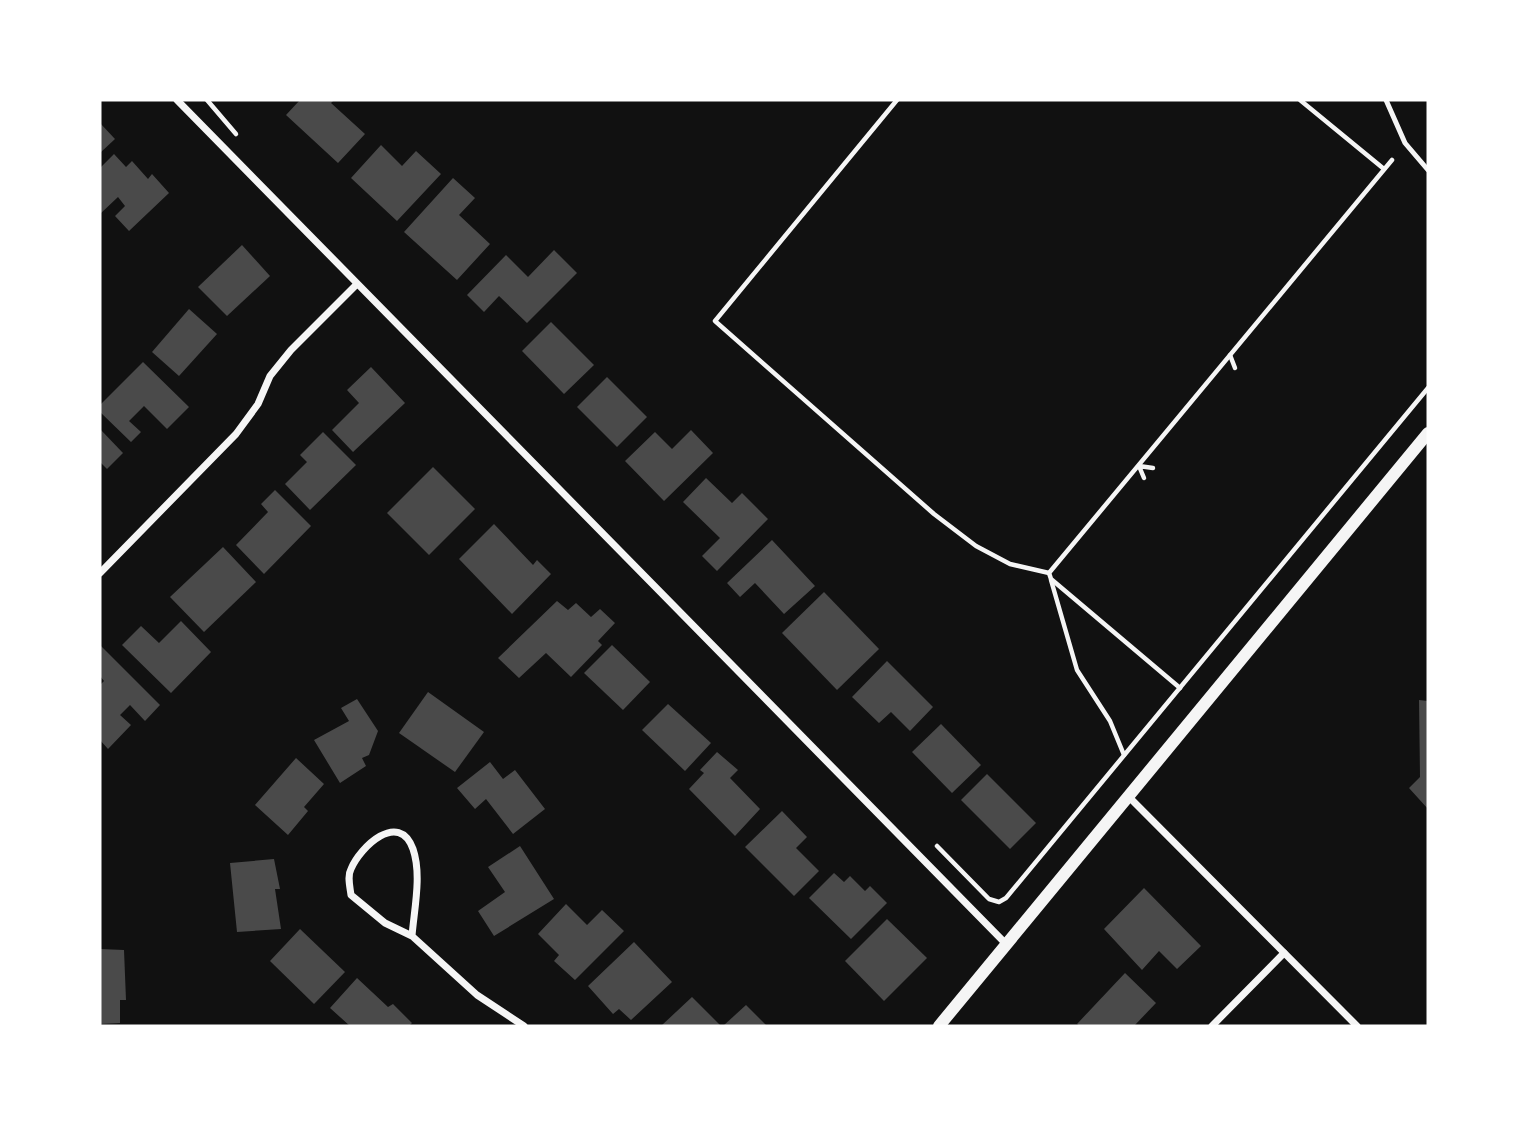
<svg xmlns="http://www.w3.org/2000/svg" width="1528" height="1126" font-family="'Sofia Sans Condensed',sans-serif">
<rect width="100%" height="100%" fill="#111"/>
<g fill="#4a4a4a">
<polygon points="300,100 334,100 331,103 365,134 338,163 286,115"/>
<polygon points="100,123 115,139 100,153"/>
<polygon points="381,145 402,166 416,151 441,174 397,221 351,178"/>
<polygon points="114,154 126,167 132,161 148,179 152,174 169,193 129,231 115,216 125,206 118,197 100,214 100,168"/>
<polygon points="453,178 475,198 459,215 490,244 457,280 404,232"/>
<polygon points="242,245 270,276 227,316 198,287"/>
<polygon points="554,250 577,273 527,323 499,296 484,312 467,295 506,255 528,277"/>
<polygon points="189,309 217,334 179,376 152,352"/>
<polygon points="551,322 594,365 564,394 522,351"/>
<polygon points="143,362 189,407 167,429 144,406 129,421 141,432 131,442 100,412 100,405"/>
<polygon points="371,367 405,403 353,452 332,430 359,403 347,390"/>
<polygon points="607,377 647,417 617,447 577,407"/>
<polygon points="100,429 123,453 107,469 100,462"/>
<polygon points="691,430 713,453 664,501 625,461 655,432 672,449"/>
<polygon points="323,432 356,465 310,510 285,484 307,462 300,455"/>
<polygon points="433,467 475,509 429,555 387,513"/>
<polygon points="706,478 732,503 742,493 768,519 717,571 702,556 720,538 683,502"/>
<polygon points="275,490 311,526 264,574 236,545 268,512 261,504"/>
<polygon points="494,524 533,565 537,560 551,574 512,614 459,559"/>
<polygon points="772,540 815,586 784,614 755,583 740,597 727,583"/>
<polygon points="223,547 256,582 204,632 170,597"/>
<polygon points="824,592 879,649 837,690 782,633"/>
<polygon points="557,601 568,610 576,603 591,617 600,609 615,623 598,641 602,645 571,677 546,653 519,678 498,658"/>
<polygon points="181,621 211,652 171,693 122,645 141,626 159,643"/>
<polygon points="100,645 160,705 145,721 130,705 120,715 131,725 108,749 100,740 100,685 104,681 100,676"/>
<polygon points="612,645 650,682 623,710 584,673"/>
<polygon points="887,661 933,707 910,731 891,712 879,723 852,697"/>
<polygon points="428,692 484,732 455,772 399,733"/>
<polygon points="357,699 378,731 369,755 362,758 366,766 340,783 314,740 349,721 341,708"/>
<polygon points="1419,700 1428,701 1428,809 1409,788 1420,777"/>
<polygon points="668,704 711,743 685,771 642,730"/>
<polygon points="941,724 981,765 952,793 912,752"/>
<polygon points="717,752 738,770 730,778 760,809 735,836 689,789 704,773 700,770"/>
<polygon points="296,758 324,784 304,807 308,811 288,835 255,805"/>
<polygon points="490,762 503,779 515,770 545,809 513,834 486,799 475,809 457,788"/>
<polygon points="987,774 1036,823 1010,849 961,800"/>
<polygon points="782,811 807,837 796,848 819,871 794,896 745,847"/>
<polygon points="520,846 554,899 494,936 478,911 505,892 488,867"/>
<polygon points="274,859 280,889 275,889 281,929 237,932 230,863"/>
<polygon points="834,873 844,882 850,876 865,891 870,886 887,903 851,939 809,898"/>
<polygon points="1144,888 1201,946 1177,969 1159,951 1142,970 1104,929"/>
<polygon points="566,904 587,925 602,910 624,931 575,980 554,961 559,955 538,934"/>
<polygon points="887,919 927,958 884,1001 845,961"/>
<polygon points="300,929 345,972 314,1004 270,961"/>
<polygon points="634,942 672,982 631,1020 619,1009 613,1014 588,986"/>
<polygon points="100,949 124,950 126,1000 120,1000 120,1023 100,1024"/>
<polygon points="1125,973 1156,1003 1134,1026 1080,1026 1077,1024"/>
<polygon points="357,978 388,1007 393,1004 412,1023 409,1026 350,1026 330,1008"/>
<polygon points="692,997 721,1026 661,1026"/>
<polygon points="746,1005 767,1026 723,1026"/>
</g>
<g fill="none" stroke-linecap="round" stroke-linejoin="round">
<g stroke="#f5f5f5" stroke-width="4.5">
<polyline points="207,100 236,134"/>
<polyline points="897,100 715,321 934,514 976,546 1010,564 1049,573"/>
<polyline points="1300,100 1384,169"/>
<polyline points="1230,355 1235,368"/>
<polyline points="1144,478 1139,466 1153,468"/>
<polyline points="1051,580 1077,670 1110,721 1124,755"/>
<polyline points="1180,688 1051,579 1049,573 1392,160"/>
<polyline points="937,846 989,899 999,902 1006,898 1428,388"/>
</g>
<polyline stroke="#f5f5f5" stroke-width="5" points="1386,100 1405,143 1428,170"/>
<g stroke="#f5f5f5" stroke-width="7">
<polyline points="177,100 1007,945"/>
<polyline points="100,573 236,434 258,404 270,376 291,350 356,285"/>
<polyline points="1129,797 1357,1026"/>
<path d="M412,936C414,910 422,875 413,849C399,810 360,847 351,869C347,876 350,887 351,895L385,923L412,936L477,995L524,1026"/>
<polyline points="1212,1026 1284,953"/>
</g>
<polyline stroke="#f5f5f5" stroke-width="12" points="939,1026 1428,433"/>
</g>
<rect width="1528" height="1126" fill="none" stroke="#ffffff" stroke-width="203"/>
</svg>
